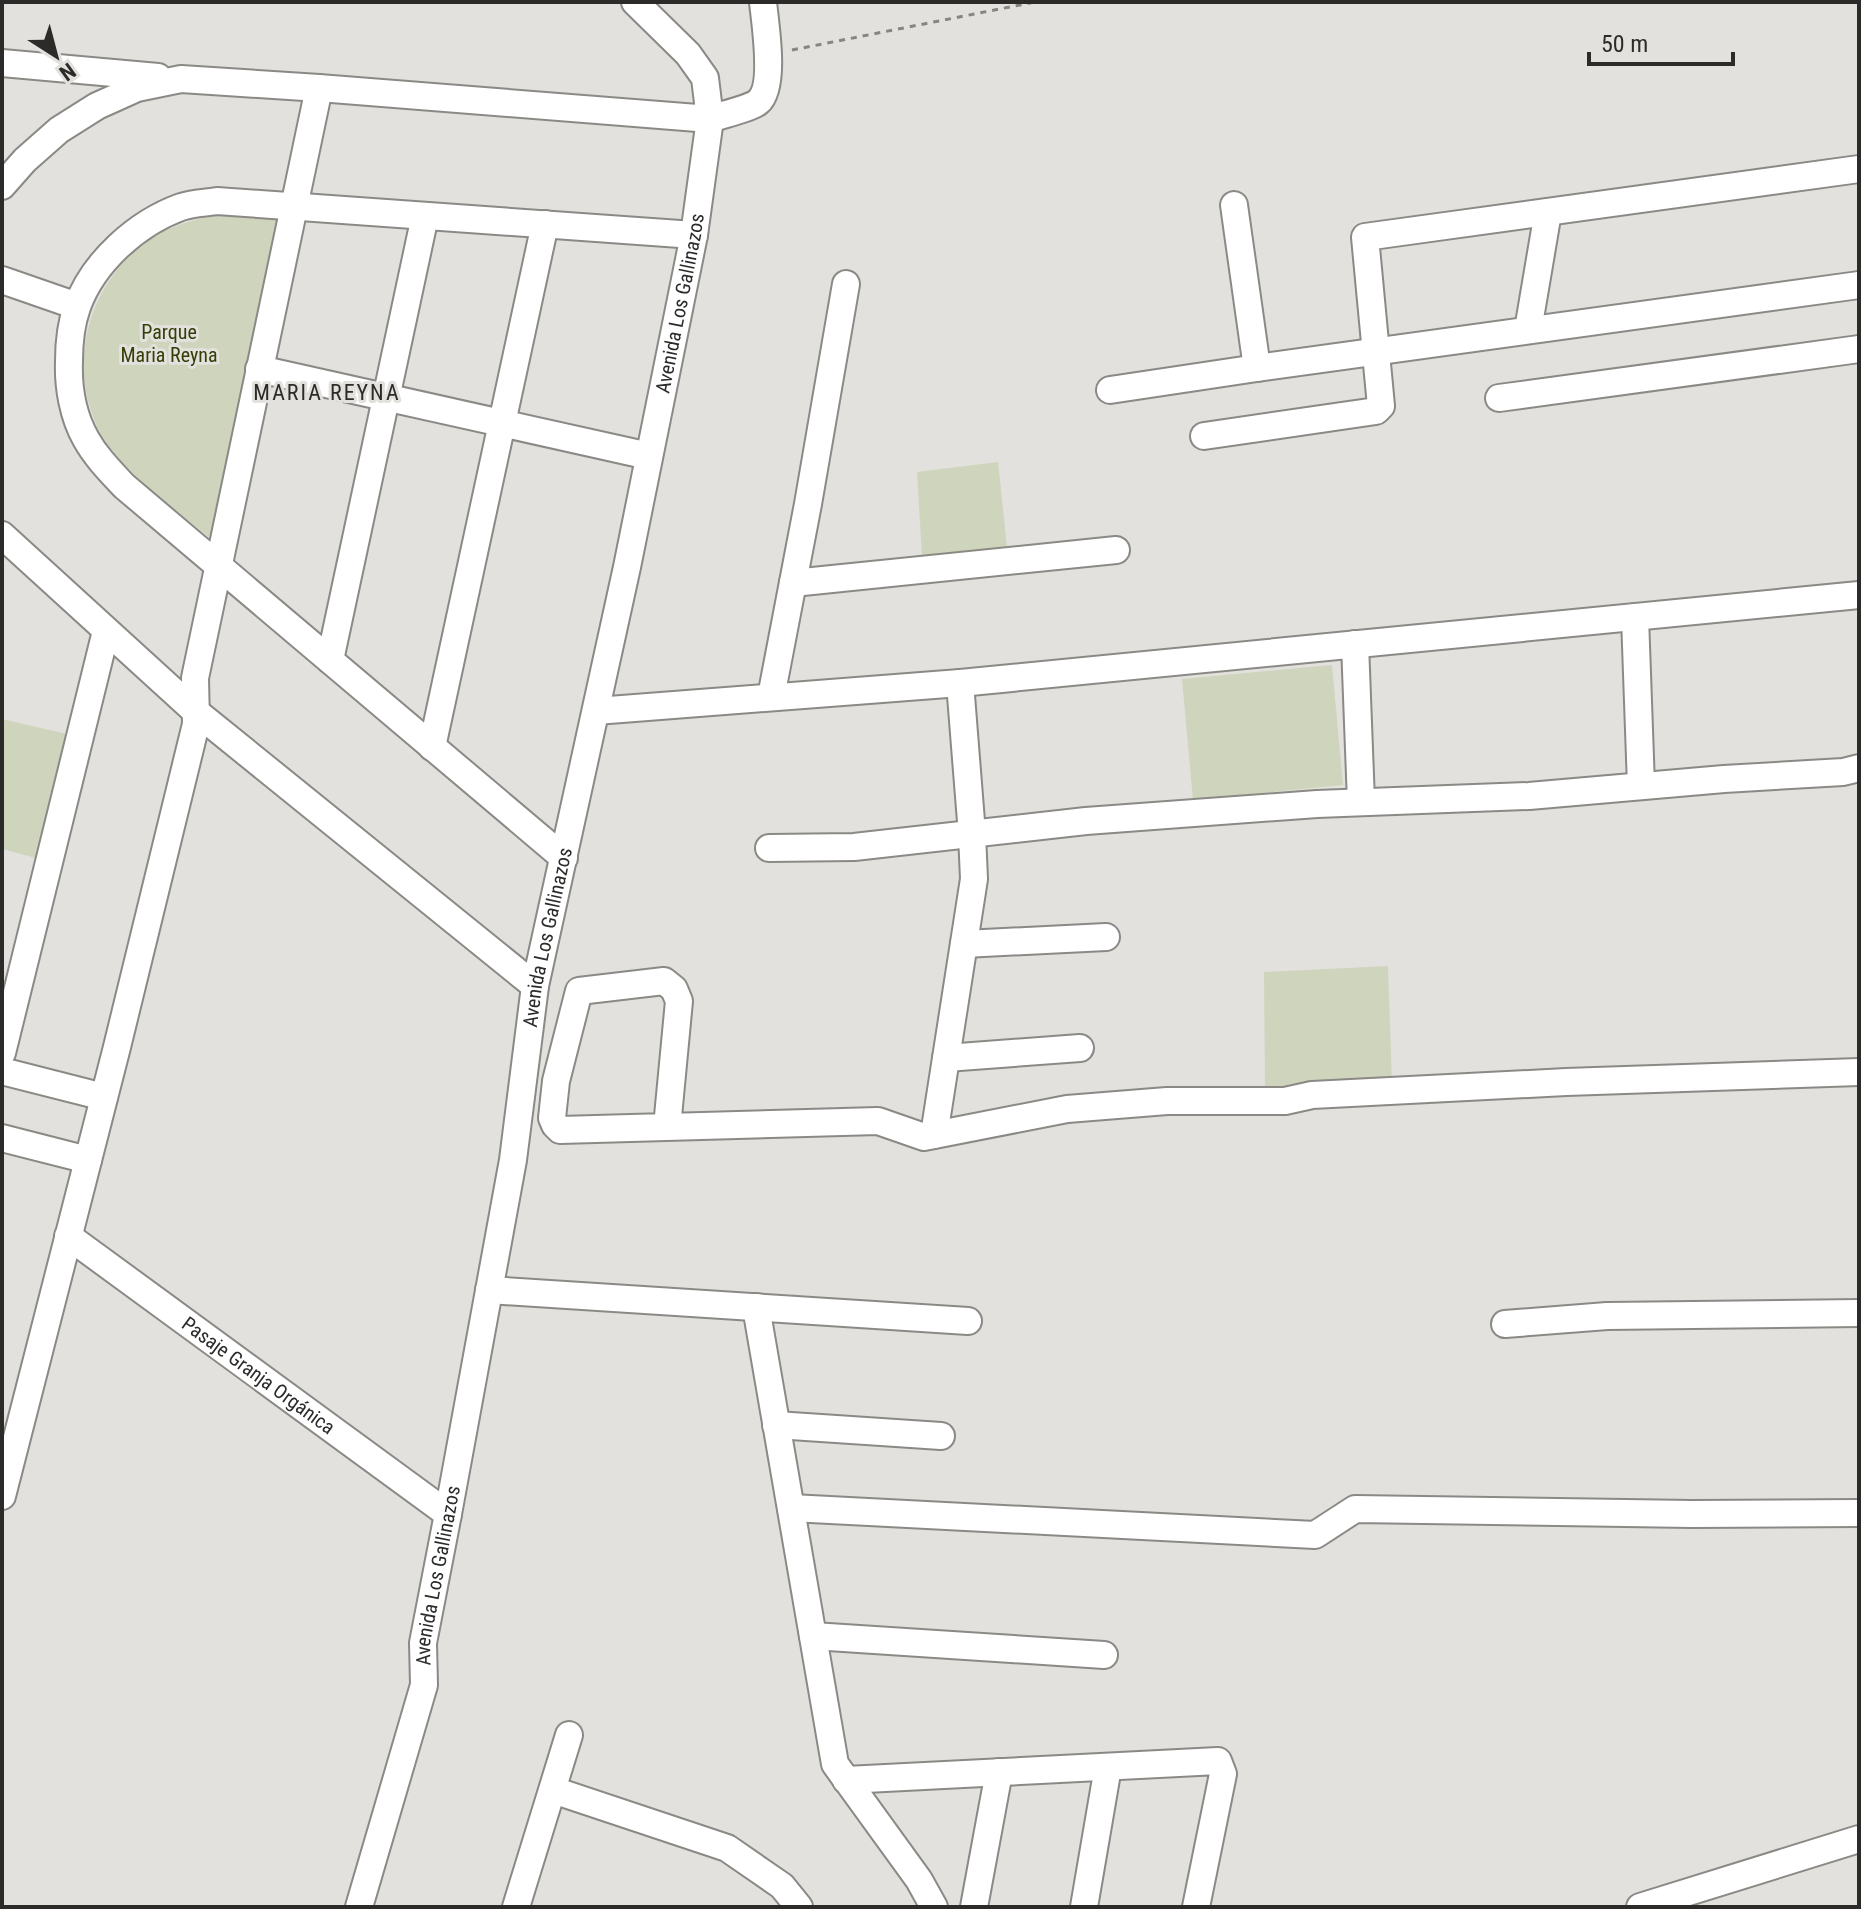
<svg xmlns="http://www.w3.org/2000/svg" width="1861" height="1909" font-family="'Roboto Condensed',sans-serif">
<rect width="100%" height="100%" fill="#e3e1dd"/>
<g fill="#ced5bc">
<path d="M214,215L280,218L210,538C172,506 127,476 100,433C96,426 94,418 91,410C73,358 89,296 128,258C134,252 139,245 146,241C167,227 190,221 214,215Z"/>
<polygon points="998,462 1007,547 922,556 917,472"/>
<polygon points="1332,665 1343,785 1193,800 1182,679"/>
<polygon points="2,719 67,734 36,858 2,849"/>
<polygon points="1388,966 1392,1085 1265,1090 1264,972"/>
</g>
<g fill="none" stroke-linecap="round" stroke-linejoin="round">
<defs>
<g id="minor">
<polyline points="2,63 158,77"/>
<polyline points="2,186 25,160 59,130 97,106 137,88 181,79 319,88 710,119 705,78 688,54 635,2"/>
<polyline points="1234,205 1257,368"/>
<polyline points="2,280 77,306"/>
<polyline points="1528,330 1548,212"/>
<polyline points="259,369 649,456"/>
<polyline points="1110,390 1257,368 1859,285"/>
<polyline points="1499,398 1859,349"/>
<polyline points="1204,436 1376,411 1381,406 1365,237 1859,169"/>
<polyline points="2,535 195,711 535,986"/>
<polyline points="793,583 1116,550"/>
<polyline points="1635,617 1641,786"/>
<polyline points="1355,644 1361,802"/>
<polyline points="330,660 425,216"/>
<polyline points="771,697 808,504 846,284"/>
<polyline points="596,711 960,683 1859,595"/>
<polyline points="432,747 545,224"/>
<polyline points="769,848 854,847 1086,821 1317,804 1529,796 1724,779 1843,772 1859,768"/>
<path d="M564,858L124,486C110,471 96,457 86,439C73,416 68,387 69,361C69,343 71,324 77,307C93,262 137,223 181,207C192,203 205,203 217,201L694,235"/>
<polyline points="964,944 1106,937"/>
<polyline points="2,1053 106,631"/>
<polyline points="946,1058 1080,1048"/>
<polyline points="2,1071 104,1097"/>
<polyline points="667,1127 679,1001 674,989 664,981 579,991 556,1081 552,1118 555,1125 560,1130 878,1121 924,1137 1067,1109 1167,1101 1285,1101 1312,1095 1566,1082 1859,1072"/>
<polyline points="934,1135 974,879 972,834 960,683"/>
<polyline points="2,1138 88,1160"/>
<path id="s1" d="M68,1236L448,1514"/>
<polyline points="489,1290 968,1321"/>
<polyline points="756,1307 835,1764 919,1880 934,1907"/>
<polyline points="1505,1324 1607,1316 1859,1313"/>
<polyline points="776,1425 941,1436"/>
<polyline points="2,1496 117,1047 196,724 195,678 319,88"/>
<polyline points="791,1508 1315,1535 1355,1509 1692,1514 1859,1513"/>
<polyline points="813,1636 1104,1655"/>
<polyline points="846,1780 1218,1761 1223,1774 1196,1907"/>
<polyline points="553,1790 727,1848 782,1886 799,1907"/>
<path id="s2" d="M359,1907L424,1685L423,1643L448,1514L513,1160L535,986L627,567L694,235L710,119C721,115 751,108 758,102C776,87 765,23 763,2"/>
<polyline points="516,1907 569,1735"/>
<polyline points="974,1907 999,1772"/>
<polyline points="1084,1907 1108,1767"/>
<polyline points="1640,1907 1859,1839"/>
</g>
</defs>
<use href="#minor" stroke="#8b8985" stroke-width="30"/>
<polyline stroke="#868582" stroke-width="3" stroke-dasharray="6 6" stroke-linecap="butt" points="792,50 1035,2"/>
<use href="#minor" stroke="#fff" stroke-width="26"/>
</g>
<g text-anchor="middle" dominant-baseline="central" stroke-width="6" stroke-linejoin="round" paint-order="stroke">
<g font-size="20" fill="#2c2b2a" stroke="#e3e1dd">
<text stroke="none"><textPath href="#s2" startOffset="1638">Avenida Los Gallinazos</textPath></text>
<text stroke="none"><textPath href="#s2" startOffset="990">Avenida Los Gallinazos</textPath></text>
<text stroke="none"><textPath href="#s1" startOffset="236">Pasaje Granja Orgánica</textPath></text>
<text stroke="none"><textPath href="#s2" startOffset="342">Avenida Los Gallinazos</textPath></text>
</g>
<g font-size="20" fill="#343e06" stroke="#e3e1dd">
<text x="169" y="332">Parque<tspan x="169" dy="23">Maria Reyna</tspan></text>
</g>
<g font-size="22" letter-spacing="2" fill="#2c2b2a" stroke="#e3e1dd">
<text x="327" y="392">MARIA REYNA</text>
</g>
</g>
<rect width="1861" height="1909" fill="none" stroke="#2c2b2a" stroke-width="8"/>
<g transform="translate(56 56) rotate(144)" stroke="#e3e1dd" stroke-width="6" paint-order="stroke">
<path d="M0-6L14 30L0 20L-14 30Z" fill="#2c2b2a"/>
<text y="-12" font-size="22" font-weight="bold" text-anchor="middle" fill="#2c2b2a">N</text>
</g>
<path d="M1589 52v12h144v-12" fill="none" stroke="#2c2b2a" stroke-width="4"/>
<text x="1601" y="52" font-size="24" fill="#2c2b2a" stroke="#e3e1dd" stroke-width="6" paint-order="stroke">50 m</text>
</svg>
